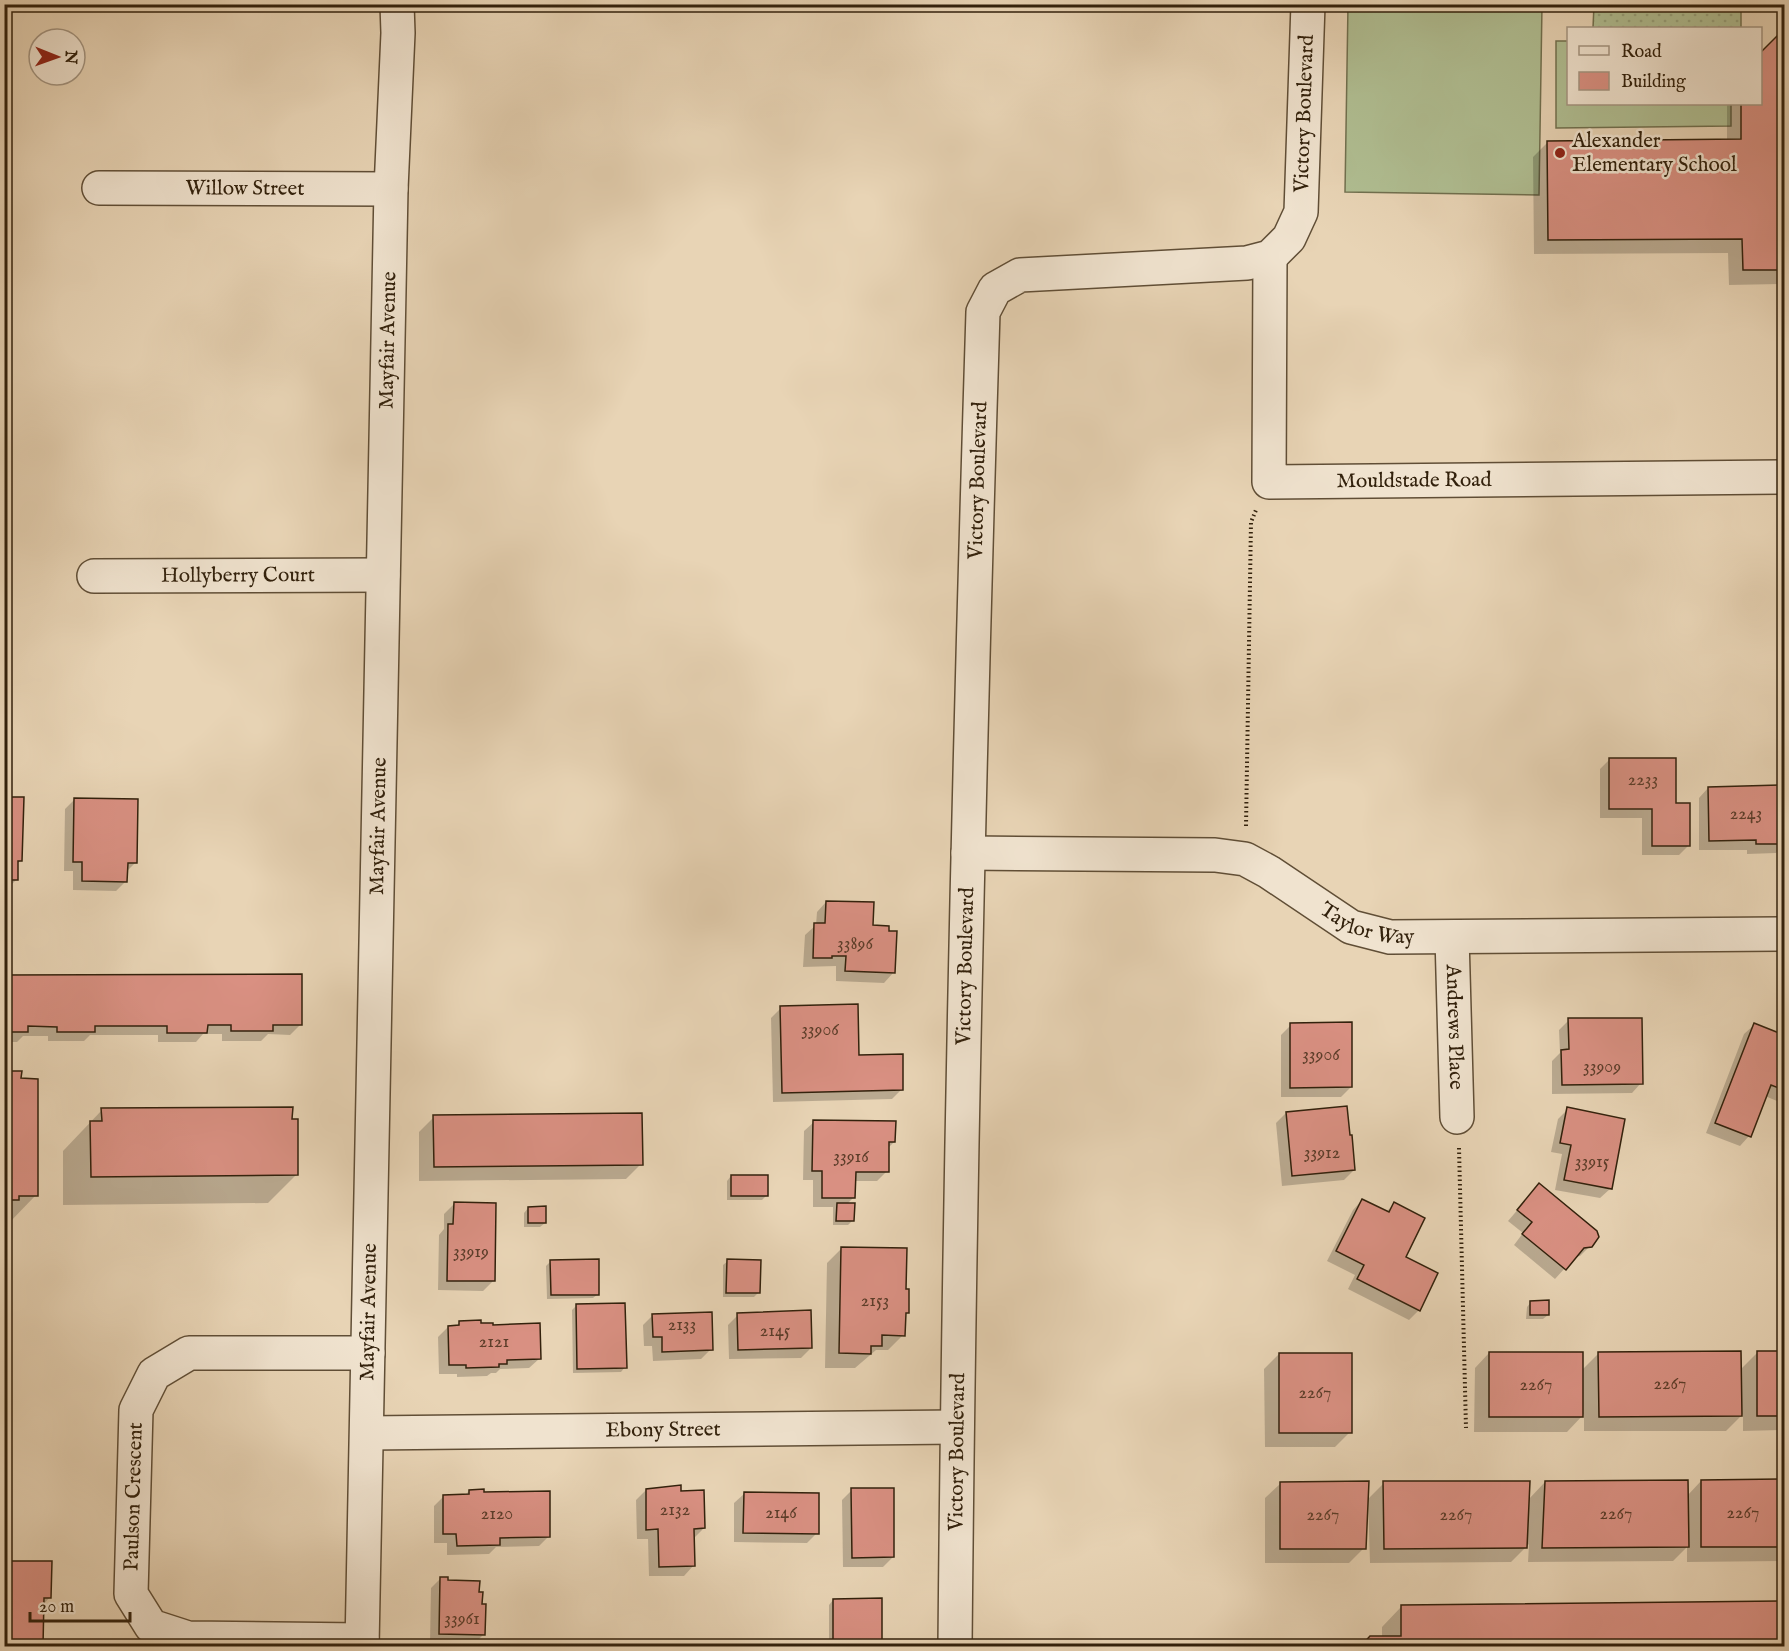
<svg xmlns="http://www.w3.org/2000/svg" width="1789" height="1651" font-family="'IM FELL English',serif">
<defs>
<pattern id="green-dots" width="8" height="8" patternUnits="userSpaceOnUse" patternTransform="scale(1.5)"><rect width="8" height="8" fill="#b0be92"/><path d="M2 2h.1M6 6h.1" fill="none" stroke="#98a37d" stroke-width="1.8" stroke-linecap="round"/></pattern>
</defs>
<rect width="100%" height="100%" fill="#e8d4b5"/>
<filter id="stains"><feTurbulence type="fractalNoise" baseFrequency=".00333" numOctaves="4"/><feColorMatrix values="0 0 0 0 .2 0 0 0 0 .09 0 0 0 0 .02 0 0 0 .5 -.17"/></filter>
<radialGradient id="worn" r=".72"><stop offset=".6" stop-color="#630" stop-opacity="0"/><stop offset="1" stop-color="#630" stop-opacity=".3"/></radialGradient>
<polygon fill="url(#green-dots)" stroke="#71704f" stroke-width="1.5" points="1594,5 1741,5 1741,28 1593,28"/>
<g fill="#b0be92" stroke="#71704f" stroke-width="1.5">
<polygon points="1348,5 1542,5 1539,195 1345,192"/>
<polygon points="1556,41 1568,41 1568,104 1731,104 1731,126 1556,128"/>
</g>
<g fill="#0003">
<polygon points="1784,31 1784,284 1729,285 1728,253 1534,254 1533,157 1548,142 1727,140 1727,104 1760,104 1760,55"/>
<polygon points="1610,759 1675,805 1689,845 1679,855 1642,855 1642,818 1600,818 1600,769"/>
<polygon points="1784,787 1784,844 1776,853 1747,854 1747,850 1699,850 1699,798 1708,788"/>
<polygon points="4,798 21,860 16,865 16,880 6,890 4,890"/>
<polygon points="74,800 136,862 126,872 126,881 116,891 73,890 73,871 64,871 65,809"/>
<polygon points="826,902 871,926 893,973 884,983 836,981 836,966 803,967 805,935 816,925 817,912"/>
<polygon points="4,976 300,1025 290,1035 268,1034 261,1041 222,1041 222,1034 203,1034 196,1042 158,1042 158,1035 90,1035 84,1041 48,1041 48,1036 23,1036 17,1042 4,1042"/>
<polygon points="781,1008 858,1057 902,1089 892,1099 773,1102 771,1018"/>
<polygon points="1569,1020 1641,1083 1632,1093 1552,1094 1552,1061 1560,1053 1559,1030"/>
<polygon points="1291,1025 1351,1087 1341,1097 1281,1097 1281,1035"/>
<polygon points="1754,1025 1784,1037 1784,1104 1765,1096 1749,1136 1740,1146 1706,1133 1744,1034"/>
<polygon points="4,1072 36,1195 8,1224 4,1224"/>
<polygon points="1568,1109 1623,1120 1610,1189 1600,1198 1555,1190 1562,1154 1551,1152 1558,1119"/>
<polygon points="102,1110 297,1174 268,1203 63,1205 63,1151"/>
<polygon points="1286,1113 1354,1170 1344,1180 1282,1186 1276,1123"/>
<polygon points="434,1117 641,1164 626,1179 419,1181 419,1132"/>
<polygon points="814,1122 894,1142 888,1148 887,1171 877,1181 854,1181 854,1197 847,1204 853,1220 848,1225 833,1225 833,1207 813,1207 813,1180 803,1180 804,1131"/>
<polygon points="731,1176 766,1196 762,1200 727,1200 727,1181"/>
<polygon points="1539,1185 1590,1246 1580,1256 1575,1257 1555,1279 1514,1245 1523,1233 1508,1221"/>
<polygon points="1362,1200 1386,1212 1394,1204 1404,1258 1419,1310 1409,1320 1348,1289 1355,1275 1327,1261 1353,1210"/>
<polygon points="454,1204 493,1281 483,1291 438,1290 439,1235 444,1229 444,1214"/>
<polygon points="528,1208 545,1223 540,1227 524,1227 524,1213"/>
<polygon points="842,1248 905,1290 908,1312 904,1316 903,1335 888,1350 876,1350 855,1368 825,1368 827,1263"/>
<polygon points="551,1261 598,1294 593,1298 547,1299 546,1266"/>
<polygon points="728,1261 758,1293 754,1297 723,1297 723,1265"/>
<polygon points="1531,1302 1548,1315 1543,1319 1526,1319 1527,1307"/>
<polygon points="576,1306 625,1367 621,1372 573,1373 572,1310"/>
<polygon points="653,1315 711,1349 701,1359 653,1361 652,1346 644,1346 643,1325"/>
<polygon points="738,1315 811,1348 801,1358 729,1359 728,1325"/>
<polygon points="460,1322 480,1324 539,1359 529,1368 500,1369 496,1373 491,1373 487,1376 457,1377 457,1374 439,1374 438,1337 448,1327 455,1327"/>
<polygon points="1758,1352 1784,1352 1784,1430 1743,1431 1743,1414 1726,1431 1584,1431 1584,1414 1567,1432 1474,1432 1475,1368 1489,1353 1581,1371 1599,1353 1740,1370"/>
<polygon points="1279,1354 1350,1432 1335,1447 1265,1447 1264,1369"/>
<polygon points="1701,1481 1784,1481 1784,1561 1687,1562 1687,1547 1673,1561 1528,1562 1529,1544 1511,1562 1370,1563 1368,1499 1384,1483 1528,1500 1545,1482 1687,1496"/>
<polygon points="1280,1484 1364,1548 1349,1563 1265,1563 1265,1498"/>
<polygon points="646,1490 679,1492 704,1528 694,1538 693,1566 684,1576 649,1576 648,1539 637,1539 636,1500"/>
<polygon points="852,1490 893,1557 883,1567 843,1567 842,1500"/>
<polygon points="469,1491 483,1493 549,1536 539,1546 496,1547 489,1554 447,1555 447,1543 434,1543 434,1506 444,1496 465,1495"/>
<polygon points="744,1494 817,1533 807,1543 734,1542 734,1503"/>
<polygon points="4,1562 50,1597 43,1605 42,1646 4,1646"/>
<polygon points="441,1578 478,1594 484,1634 474,1644 430,1643 431,1588"/>
<polygon points="833,1600 881,1643 877,1646 829,1646 829,1605"/>
<polygon points="1784,1603 1784,1646 1362,1646 1371,1638 1382,1638 1382,1627 1401,1607"/>
</g>
<g fill="#d99082" stroke="#32210c" stroke-width="1.5">
<polygon points="1784,29 1784,270 1743,270 1742,239 1548,240 1547,141 1741,139 1741,104 1760,104 1760,53"/>
<polygon points="1609,758 1676,758 1676,803 1690,803 1690,846 1652,846 1652,809 1609,809"/>
<polygon points="1784,785 1784,844 1756,844 1756,840 1709,841 1708,787"/>
<polygon points="4,797 24,797 22,861 18,861 18,880 4,880"/>
<polygon points="74,798 138,799 137,863 128,863 127,882 82,881 82,862 73,862"/>
<polygon points="826,901 874,902 873,925 889,926 889,931 897,931 895,973 845,971 846,956 832,956 832,958 813,958 814,923 825,923"/>
<polygon points="302,974 302,1025 273,1025 273,1031 231,1031 231,1025 208,1025 207,1033 167,1033 167,1026 95,1026 95,1032 57,1032 57,1027 28,1026 28,1032 9,1032 10,1027 4,1027 4,975"/>
<polygon points="858,1004 859,1055 903,1054 903,1090 782,1093 780,1006"/>
<polygon points="1568,1018 1642,1018 1643,1084 1562,1085 1561,1050 1569,1049"/>
<polygon points="1352,1022 1352,1087 1290,1088 1290,1023"/>
<polygon points="1754,1023 1784,1035 1784,1090 1771,1085 1751,1137 1715,1123"/>
<polygon points="4,1071 22,1071 21,1078 38,1079 38,1196 19,1196 19,1200 4,1200"/>
<polygon points="1347,1106 1350,1135 1352,1135 1355,1170 1292,1176 1286,1112"/>
<polygon points="293,1107 292,1119 298,1119 298,1175 91,1177 90,1121 102,1121 101,1108"/>
<polygon points="1567,1107 1625,1119 1612,1189 1564,1180 1571,1145 1560,1143"/>
<polygon points="642,1113 643,1165 434,1167 433,1115"/>
<polygon points="813,1120 896,1121 895,1142 889,1142 889,1172 856,1172 855,1198 822,1198 822,1171 812,1171"/>
<rect x="731" y="1175" width="37" height="21"/>
<polygon points="1539,1183 1597,1231 1599,1237 1592,1247 1584,1248 1566,1270 1522,1234 1532,1222 1517,1210"/>
<polygon points="1362,1199 1389,1212 1394,1202 1425,1218 1406,1257 1438,1273 1420,1311 1357,1279 1364,1265 1336,1251"/>
<polygon points="454,1202 496,1203 495,1281 447,1281 448,1224 453,1224"/>
<polygon points="837,1203 855,1203 854,1221 836,1221"/>
<polygon points="546,1206 546,1223 528,1223 528,1207"/>
<polygon points="841,1247 907,1248 906,1289 909,1289 909,1313 906,1313 905,1336 882,1335 882,1346 871,1346 871,1354 839,1353"/>
<polygon points="599,1259 599,1295 551,1295 550,1260"/>
<polygon points="727,1259 761,1260 760,1293 726,1293"/>
<polygon points="1549,1300 1549,1315 1530,1315 1530,1301"/>
<polygon points="625,1303 627,1368 577,1369 576,1304"/>
<polygon points="811,1310 812,1348 738,1350 737,1313"/>
<polygon points="712,1312 713,1350 662,1352 662,1337 653,1337 652,1314"/>
<polygon points="481,1320 481,1323 493,1323 493,1325 540,1323 541,1359 507,1360 507,1364 499,1364 499,1367 466,1368 466,1365 449,1365 448,1326 459,1325 459,1321"/>
<polygon points="1741,1351 1742,1416 1599,1417 1598,1352"/>
<rect x="1757" y="1351" width="27" height="65"/>
<rect x="1489" y="1352" width="94" height="65"/>
<rect x="1279" y="1353" width="73" height="80"/>
<polygon points="1784,1479 1784,1547 1701,1547 1701,1480"/>
<polygon points="1688,1480 1689,1547 1542,1548 1545,1481"/>
<polygon points="1369,1481 1366,1549 1280,1549 1280,1482"/>
<polygon points="1383,1481 1530,1481 1527,1548 1384,1549"/>
<polygon points="681,1485 681,1491 704,1490 705,1528 694,1529 695,1566 659,1567 658,1529 646,1530 646,1489"/>
<polygon points="851,1488 894,1488 894,1557 852,1558"/>
<polygon points="484,1489 484,1492 550,1491 550,1537 500,1538 500,1545 457,1546 456,1534 443,1534 443,1495 469,1494 469,1490"/>
<polygon points="744,1492 819,1493 819,1534 743,1533"/>
<polygon points="4,1561 52,1561 51,1598 44,1598 43,1646 4,1646"/>
<polygon points="440,1577 448,1577 448,1580 480,1581 479,1592 483,1592 482,1604 486,1604 485,1635 439,1634"/>
<polygon points="882,1598 882,1644 833,1644 833,1599"/>
<polygon points="1784,1601 1784,1646 1361,1646 1370,1636 1401,1636 1401,1605"/>
</g>
<g fill="none" stroke-linecap="round" stroke-linejoin="round">
<defs>
<g id="street">
<path id="s1" d="M99,188L391,189"/>
<path id="s2" d="M1270,257L1269,482L1784,477"/>
<path id="s3" d="M94,576L383,575"/>
<path id="s4" d="M968,853L1215,855L1245,859L1269,872L1351,927L1390,937L1784,934"/>
<path id="s5" d="M1452,937L1457,1117"/>
<path id="s6" d="M367,1433L957,1427"/>
<path id="s7" d="M362,1640L188,1638L151,1626L131,1594L136,1410L154,1374L189,1353H368"/>
<path id="s8" d="M362,1646L391,189L398,33L397,4"/>
<path id="s9" d="M955,1646C959,1202 969,757 983,312L995,289L1020,275L1247,263L1270,257L1289,238L1301,212L1308,4"/>
</g>
</defs>
<use href="#street" stroke="#604e36" stroke-width="36"/>
<g stroke="#32210c" stroke-width="4" stroke-dasharray="1.5 3" stroke-linecap="butt">
<polyline points="1246,826 1251,522 1256,510"/>
<polyline points="1459,1148 1466,1428"/>
</g>
<use href="#street" stroke="#f0e3cf" stroke-width="33"/>
</g>
<circle fill="#8f2418" stroke="#f0e3cf" stroke-width="2" cx="1560" cy="153" r="6"/>
<g text-anchor="middle" dominant-baseline="central" stroke-width="5" stroke-linejoin="round" paint-order="stroke">
<g font-size="18" fill="#5c3d2a">
<text x="1643" y="780">2233</text>
<text x="1746" y="814">2243</text>
<text x="855" y="944">33896</text>
<text x="820" y="1030">33906</text>
<text x="1321" y="1055">33906</text>
<text x="1602" y="1067">33909</text>
<text x="1322" y="1153">33912</text>
<text x="851" y="1157">33916</text>
<text x="1592" y="1162">33915</text>
<text x="471" y="1252">33919</text>
<text x="875" y="1301">2153</text>
<text x="682" y="1325">2133</text>
<text x="775" y="1331">2145</text>
<text x="494" y="1342">2121</text>
<text x="1670" y="1384">2267</text>
<text x="1536" y="1385">2267</text>
<text x="1315" y="1393">2267</text>
<text x="675" y="1510">2132</text>
<text x="781" y="1513">2146</text>
<text x="1743" y="1513">2267</text>
<text x="497" y="1514">2120</text>
<text x="1616" y="1514">2267</text>
<text x="1323" y="1515">2267</text>
<text x="1456" y="1515">2267</text>
<text x="462" y="1619">33961</text>
</g>
<g font-size="21" fill="#32210c" stroke="#f0e3cf">
<text stroke="none"><textPath href="#s9" startOffset="1794">Victory Boulevard</textPath></text>
<text stroke="none"><textPath href="#s1" startOffset="146">Willow Street</textPath></text>
<text stroke="none"><textPath href="#s8" startOffset="1306">Mayfair Avenue</textPath></text>
<text stroke="none"><textPath href="#s9" startOffset="1166">Victory Boulevard</textPath></text>
<text stroke="none"><textPath href="#s2" startOffset="370">Mouldstade Road</textPath></text>
<text stroke="none"><textPath href="#s3" startOffset="144">Hollyberry Court</textPath></text>
<text stroke="none"><textPath href="#s8" startOffset="820">Mayfair Avenue</textPath></text>
<text stroke="none"><textPath href="#s4" startOffset="418">Taylor Way</textPath></text>
<text stroke="none"><textPath href="#s9" startOffset="680">Victory Boulevard</textPath></text>
<text stroke="none"><textPath href="#s5" startOffset="90">Andrews Place</textPath></text>
<text stroke="none"><textPath href="#s8" startOffset="334">Mayfair Avenue</textPath></text>
<text stroke="none"><textPath href="#s6" startOffset="296">Ebony Street</textPath></text>
<text stroke="none"><textPath href="#s9" startOffset="194">Victory Boulevard</textPath></text>
<text stroke="none"><textPath href="#s7" startOffset="348">Paulson Crescent</textPath></text>
</g>
<g font-size="21" fill="#32210c" stroke="#f0e3cf" text-anchor="start">
<text x="1572" y="141">Alexander<tspan x="1572" dy="24">Elementary School</tspan></text>
</g>
</g>
<rect width="1789" height="1651" fill="none" stroke="#e8d4b5" stroke-width="24"/>
<rect x="6" y="6" width="1777" height="1639" fill="none" stroke="#32210c" stroke-width="3"/>
<rect x="12" y="12" width="1765" height="1627" fill="none" stroke="#32210c" stroke-width="1.5"/>
<rect x="1567" y="27" width="195" height="78" fill="#f0e3cf" stroke="#a49581" stroke-width="1.5"/>
<rect x="1579" y="46" width="30" height="9" fill="#f0e3cf" stroke="#a49581" stroke-width="1.5"/>
<text x="1621" y="57" font-size="18" fill="#32210c">Road</text>
<rect x="1579" y="72" width="30" height="18" fill="#d99082" stroke="#a49581" stroke-width="1.5"/>
<text x="1621" y="87" font-size="18" fill="#32210c">Building</text>
<g transform="translate(57 57) rotate(91)"><circle r="28" fill="#f0e3cf" stroke="#a49581" stroke-width="1.5"/>
<path d="M0-4.5L10 22L0 15L-10 22Z" fill="#8f2418"/>
<text y="-9" font-size="16" font-weight="bold" text-anchor="middle" fill="#32210c">N</text>
</g>
<path d="M30 1612v9h100v-9" fill="none" stroke="#32210c" stroke-width="3"/>
<text x="39" y="1612" font-size="18" fill="#32210c" stroke="#f0e3cf" stroke-width="4.5" paint-order="stroke">20 m</text>
<rect width="100%" height="100%" filter="url(#stains)"/>
<rect width="100%" height="100%" fill="url(#worn)"/>
</svg>
